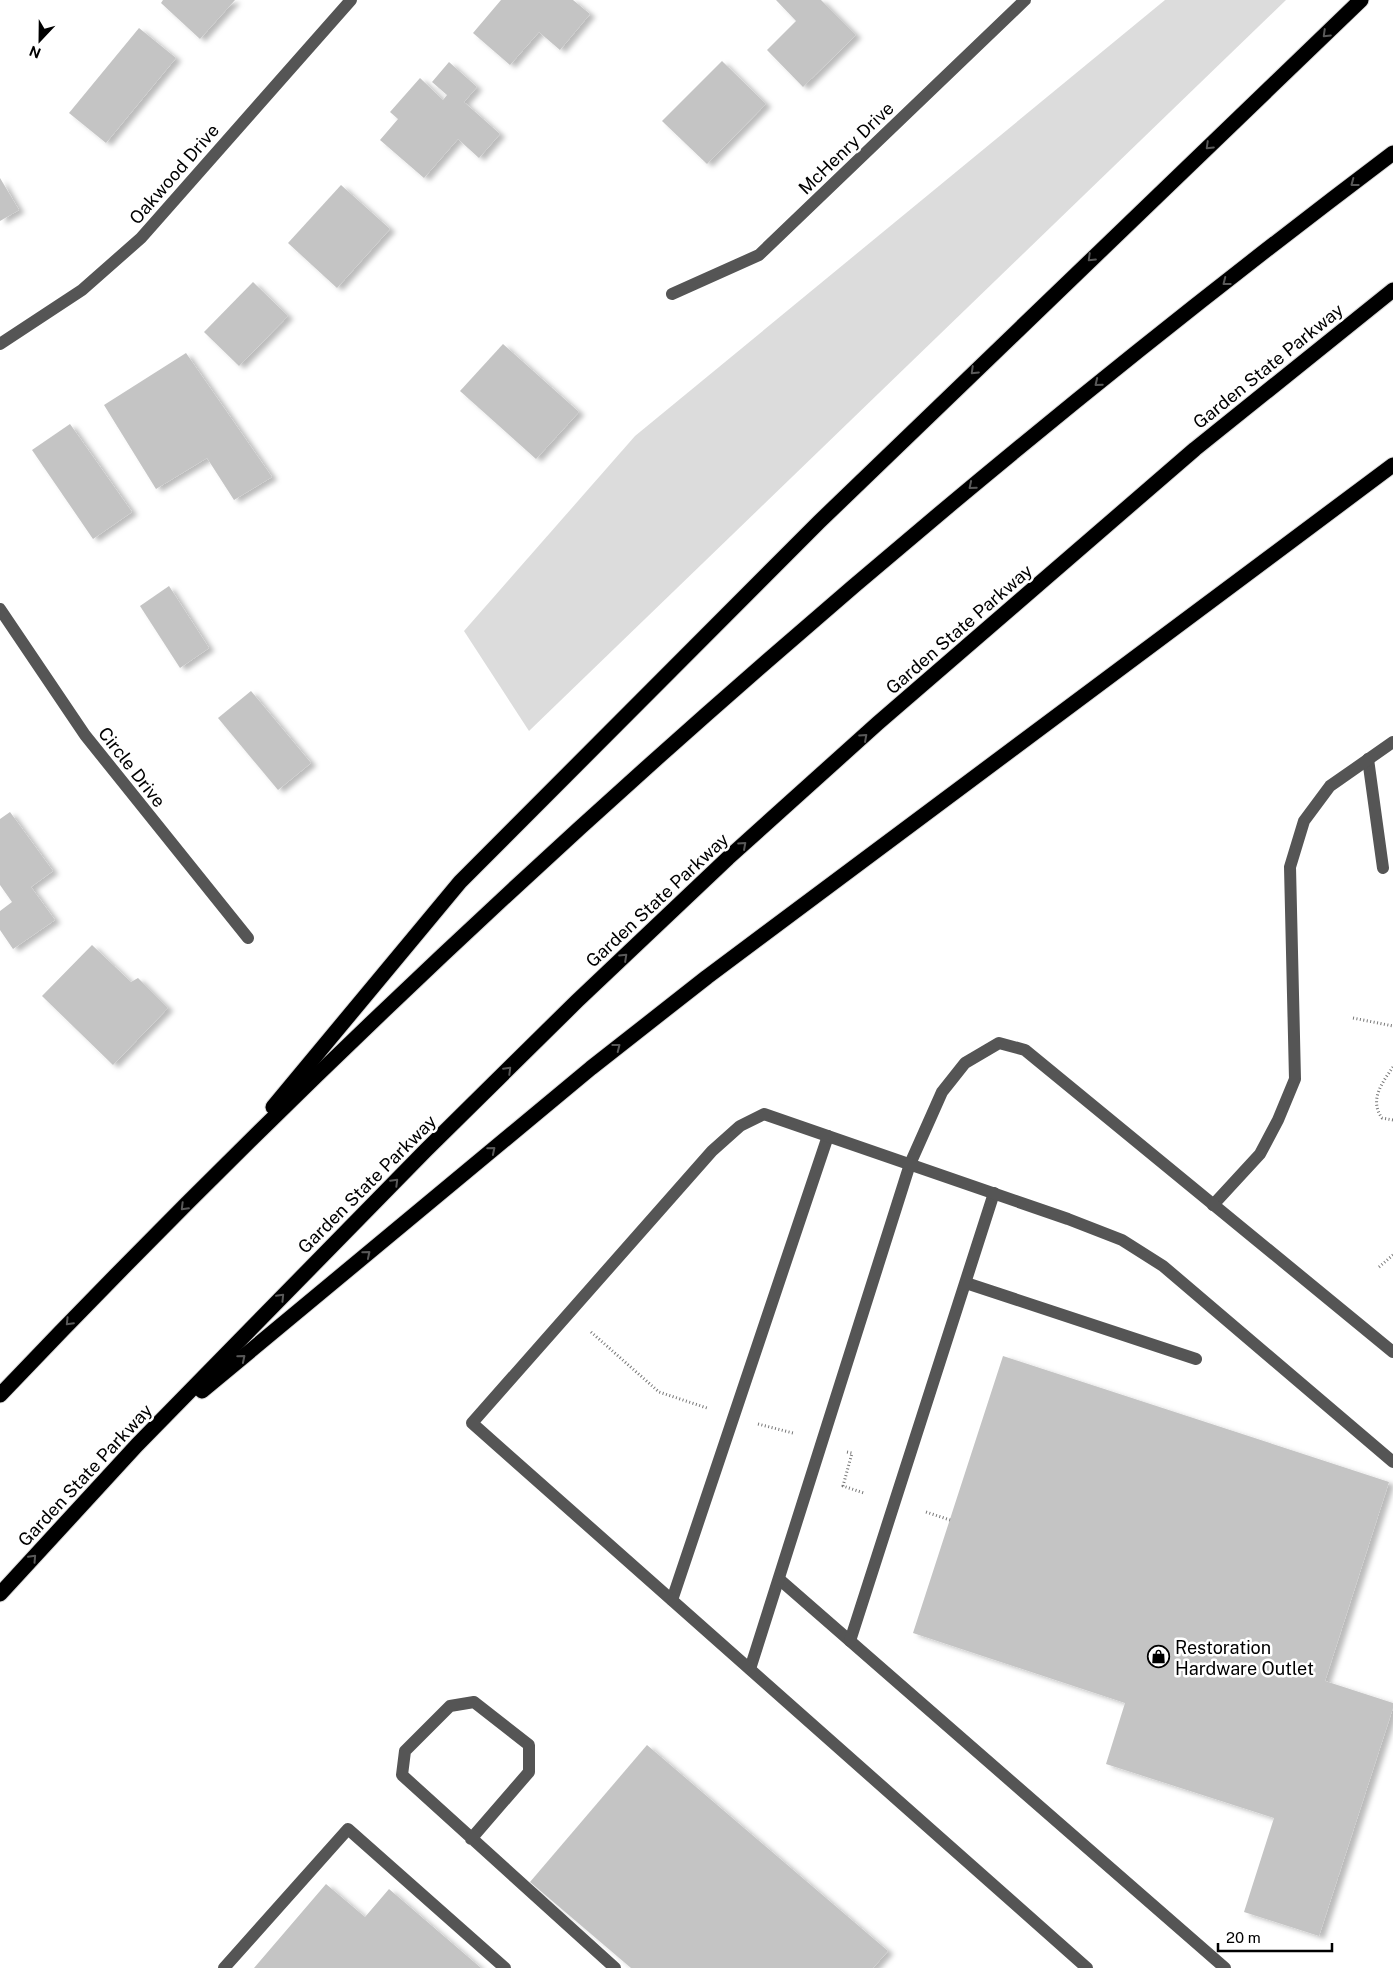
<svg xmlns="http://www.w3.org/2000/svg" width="1393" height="1968" font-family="'Public Sans',sans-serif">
<defs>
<filter id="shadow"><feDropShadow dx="5.5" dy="3" stdDeviation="2.5" flood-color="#0004"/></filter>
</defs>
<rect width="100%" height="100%" fill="#fff"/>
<polygon fill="#dcdcdc" points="1165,0 1286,0 529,731 464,631 635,436"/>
<g fill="#c4c4c4" filter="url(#shadow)">
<polygon points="163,0 235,0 200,39 161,3"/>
<polygon points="501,0 573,0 590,14 560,50 539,32 510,65 473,33"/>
<polygon points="776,0 821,0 856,35 803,87 767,50 796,21"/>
<polygon points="139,28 176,58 106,143 69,113"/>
<polygon points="722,61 766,104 707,164 662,121"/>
<polygon points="449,62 477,87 464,102 500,134 479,158 458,139 424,178 380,140 398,119 390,112 420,78 443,100 447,95 432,82"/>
<polygon points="0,178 19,210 0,221"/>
<polygon points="341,185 390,229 337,288 288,243"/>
<polygon points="253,282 288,316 239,366 204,332"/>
<polygon points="503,344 579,412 536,459 460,391"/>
<polygon points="186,353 272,477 234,500 207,458 156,489 104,405"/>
<polygon points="70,424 132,512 93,539 32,450"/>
<polygon points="169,586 209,648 180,668 140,606"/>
<polygon points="251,691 311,763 278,790 218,718"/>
<polygon points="10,812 53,871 31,887 55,920 13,949 0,930 0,911 12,902 0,885 0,819"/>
<polygon points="92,945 131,982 138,978 168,1008 113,1065 42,996"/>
<polygon points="1003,1356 1389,1482 1325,1681 1393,1703 1393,1708 1319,1936 1244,1912 1274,1818 1106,1764 1125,1703 913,1633"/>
<polygon points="647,1745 888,1951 873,1968 631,1968 530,1882"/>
<polygon points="326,1884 365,1917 389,1889 481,1968 254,1968"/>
</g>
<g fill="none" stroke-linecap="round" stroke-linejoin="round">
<defs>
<g id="highway">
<polyline points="273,1107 460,882 819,522 1361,0"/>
<polyline points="202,1391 591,1068 707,977 1393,465"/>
<path d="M0,1395C430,944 896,528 1393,153"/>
<polyline points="0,1594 137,1445 426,1150 577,1001 728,858 878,723 1195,449 1393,290"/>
</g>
</defs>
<use href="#highway" stroke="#dbdbdb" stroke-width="17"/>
<g stroke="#777" stroke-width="3" stroke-dasharray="1 2.5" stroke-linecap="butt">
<polyline points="1353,1018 1393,1026"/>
<path d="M1393,1067C1382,1083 1369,1100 1382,1118L1393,1120"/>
<polyline points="1379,1267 1393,1255"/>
<polyline points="591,1332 659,1392 707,1408"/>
<polyline points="758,1424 793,1433"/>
<polyline points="847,1452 852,1453 843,1486 864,1493"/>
<polyline points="926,1512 950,1520"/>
</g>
<g stroke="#555" stroke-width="12">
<polyline points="672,294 759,255 1025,0"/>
<polyline points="0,344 82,290 141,238 351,0"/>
<polyline points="0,609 85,735 248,938"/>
<polyline points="1368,759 1383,868"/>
<polyline points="1213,1205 1260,1154 1278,1120 1295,1079 1290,867 1304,821 1330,786 1393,742"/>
<polyline points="966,1283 1196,1359"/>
<polyline points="779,1579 1225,1968"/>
<polyline points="672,1600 828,1136"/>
<polyline points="850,1641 994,1193"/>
<polyline points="750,1669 910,1164 942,1092 965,1063 999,1043 1025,1050 1393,1352"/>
<polyline points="471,1839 529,1772 529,1745 474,1702 450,1706 405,1751 402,1775 615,1968"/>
<polyline points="224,1968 348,1829 505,1968"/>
<polyline points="1087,1968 472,1423 712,1151 740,1126 764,1114 1068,1219 1122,1240 1163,1266 1393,1462"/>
</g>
<use href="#highway" stroke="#000" stroke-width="15"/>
</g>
<defs><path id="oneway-chevron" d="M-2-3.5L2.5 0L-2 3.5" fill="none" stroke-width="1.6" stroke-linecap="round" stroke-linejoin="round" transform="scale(1.25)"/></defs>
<g stroke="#595959">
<use href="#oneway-chevron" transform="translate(1326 34) rotate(136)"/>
<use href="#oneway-chevron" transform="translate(1209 146) rotate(136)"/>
<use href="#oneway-chevron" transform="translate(1354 183) rotate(143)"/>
<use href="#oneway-chevron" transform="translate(1091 258) rotate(136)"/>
<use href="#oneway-chevron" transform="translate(1226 282) rotate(142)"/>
<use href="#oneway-chevron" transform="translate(974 371) rotate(136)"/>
<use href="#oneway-chevron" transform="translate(1098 383) rotate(141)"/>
<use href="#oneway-chevron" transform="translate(972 486) rotate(140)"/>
<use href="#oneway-chevron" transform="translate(864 737) rotate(-42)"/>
<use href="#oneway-chevron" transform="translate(743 845) rotate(-42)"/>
<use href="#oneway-chevron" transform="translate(624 957) rotate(-43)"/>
<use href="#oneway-chevron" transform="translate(617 1047) rotate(-38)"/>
<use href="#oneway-chevron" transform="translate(508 1070) rotate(-45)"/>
<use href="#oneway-chevron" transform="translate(492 1150) rotate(-40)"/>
<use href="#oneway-chevron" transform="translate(395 1182) rotate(-45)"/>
<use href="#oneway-chevron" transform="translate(184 1207) rotate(135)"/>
<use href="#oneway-chevron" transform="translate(367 1254) rotate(-40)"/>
<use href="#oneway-chevron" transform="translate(281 1297) rotate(-46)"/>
<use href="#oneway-chevron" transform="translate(69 1322) rotate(134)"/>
<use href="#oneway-chevron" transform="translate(242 1358) rotate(-40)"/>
<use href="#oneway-chevron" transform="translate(33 1558) rotate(-47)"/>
</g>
<defs>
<symbol id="shop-ring" viewBox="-11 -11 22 22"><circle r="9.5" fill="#fff" stroke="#000" stroke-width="1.5"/><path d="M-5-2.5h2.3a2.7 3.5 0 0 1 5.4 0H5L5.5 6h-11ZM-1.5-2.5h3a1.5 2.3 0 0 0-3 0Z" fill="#000"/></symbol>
</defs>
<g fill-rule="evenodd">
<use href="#shop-ring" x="1146" y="1644" width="25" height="25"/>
</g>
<g text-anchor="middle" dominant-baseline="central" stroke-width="5" stroke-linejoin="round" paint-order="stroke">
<g font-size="18" fill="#000" stroke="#fff">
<text transform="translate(846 148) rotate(-44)">McHenry Drive</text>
<text transform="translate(174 174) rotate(-49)">Oakwood Drive</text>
<text transform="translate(1268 366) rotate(-39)">Garden State Parkway</text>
<text transform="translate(959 629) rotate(-41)">Garden State Parkway</text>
<text transform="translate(132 767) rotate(52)">Circle Drive</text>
<text transform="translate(657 900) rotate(-43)">Garden State Parkway</text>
<text transform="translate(367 1184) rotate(-45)">Garden State Parkway</text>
<text transform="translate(85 1475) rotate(-47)">Garden State Parkway</text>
</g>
<g font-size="18" fill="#000" stroke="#fff" text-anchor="start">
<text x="1175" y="1647">Restoration<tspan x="1175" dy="21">Hardware Outlet</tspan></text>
</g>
</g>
<g transform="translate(40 40) rotate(202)" stroke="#ffffff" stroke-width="4" paint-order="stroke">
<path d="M0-4L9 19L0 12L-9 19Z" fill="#000000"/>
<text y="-8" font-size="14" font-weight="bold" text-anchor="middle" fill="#000000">N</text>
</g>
<path d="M1218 1943v8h114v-8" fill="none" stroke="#000000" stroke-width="2.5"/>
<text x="1226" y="1943" font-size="15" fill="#000000" stroke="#ffffff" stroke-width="4" paint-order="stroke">20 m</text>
</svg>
